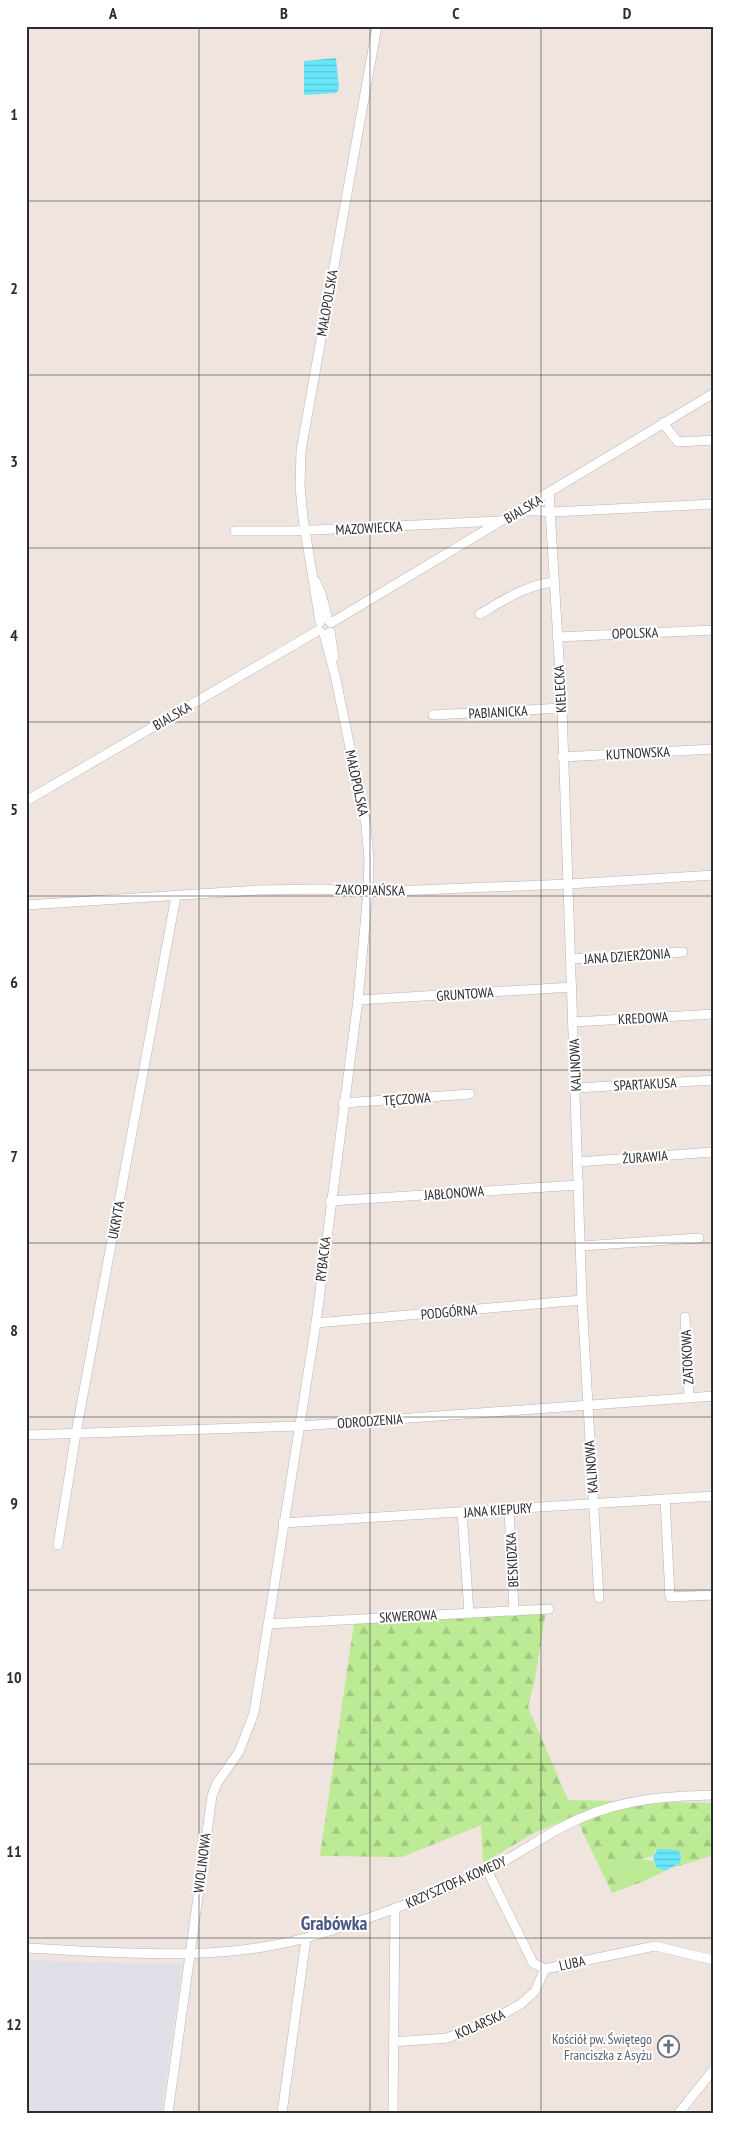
<svg xmlns="http://www.w3.org/2000/svg" width="740" height="2139" font-family="'PT Sans Narrow',sans-serif">
<defs>
<pattern id="forest-firs" width="22" height="20" patternUnits="userSpaceOnUse" patternTransform="scale(1.25)"><rect width="22" height="20" fill="#bdea95"/><path d="M5 1l3.5 6h-7zM16 11l3.5 6h-7z" fill="#a3c981"/></pattern>
<pattern id="water-rules" width="6" height="5" patternUnits="userSpaceOnUse" patternTransform="scale(1.25)"><rect width="6" height="5" fill="#68e5fa"/><path d="M0 2.5h6" fill="none" stroke="#5ac5d6"/></pattern>
</defs>
<rect width="100%" height="100%" fill="#efe5de"/>
<polygon fill="#e0dee7" points="26,1960 182,1965 161,2113 26,2113"/>
<polygon fill="#bdea95" points="641,1859 654,1861 656,1867 665,1871 669,1869 644,1881 619,1884 610,1872 620,1865"/>
<polygon fill="url(#forest-firs)" points="546,1611 535,1679 528,1707 568,1800 714,1803 714,1855 669,1869 676,1866 655,1850 653,1856 620,1865 610,1872 619,1884 644,1881 612,1893 575,1816 534,1833 483,1863 481,1825 402,1857 320,1856 354,1623"/>
<g fill="url(#water-rules)">
<polygon points="336,58 339,89 336,93 304,95 304,61"/>
<polygon points="658,1849 678,1850 681,1855 680,1863 665,1871 656,1867 653,1856"/>
</g>
<g fill="none" stroke-linecap="round" stroke-linejoin="round">
<defs>
<g id="street">
<polyline points="663,423 678,442 714,440"/>
<polyline points="549,493 562,708 582,1300 599,1598"/>
<polyline points="521,510 552,512 714,504"/>
<polyline points="235,531 292,531 499,521"/>
<polyline points="316,582 321,593 328,620"/>
<path d="M480,614C504,600 526,585 554,582"/>
<polyline points="320,622 303,518 300,486 301,451 377,26"/>
<polyline points="331,623 714,393"/>
<polyline points="330,632 334,657"/>
<polyline points="557,637 714,630"/>
<polyline points="433,715 562,708"/>
<polyline points="562,757 714,749"/>
<polyline points="26,801 319,630"/>
<polyline points="26,905 259,890 321,889 368,892 569,884 714,875"/>
<polyline points="571,959 683,952"/>
<polyline points="358,1000 572,987"/>
<polyline points="573,1022 714,1014"/>
<polyline points="575,1088 714,1080"/>
<polyline points="343,1103 470,1094"/>
<polyline points="578,1162 713,1152"/>
<polyline points="330,1201 579,1185"/>
<polyline points="581,1246 699,1238"/>
<polyline points="685,1317 689,1398"/>
<polyline points="316,1323 582,1300"/>
<polyline points="26,1435 300,1426 714,1396"/>
<polyline points="665,1499 670,1597 714,1595"/>
<polyline points="509,1509 514,1611"/>
<polyline points="462,1512 469,1613"/>
<polyline points="283,1523 714,1496"/>
<polyline points="58,1545 76,1433 176,896"/>
<polyline points="268,1624 549,1609"/>
<polyline points="487,1870 533,1963 545,1969 655,1946 714,1960"/>
<path d="M26,1948C127,1953 228,1964 326,1932C380,1915 434,1895 485,1871C518,1856 547,1832 581,1818C624,1799 668,1796 714,1795"/>
<polyline points="393,2042 447,2038 490,2021 521,2004 535,1991 545,1969"/>
<polyline points="168,2113 212,1796 217,1783 239,1752 254,1713 316,1323 358,1000 368,892 369,859 366,825 335,675 324,634"/>
<polyline points="282,2113 306,1939"/>
<polyline points="393,2113 395,1908"/>
<polyline points="679,2113 714,2069"/>
</g>
</defs>
<use href="#street" stroke="#b2b6c1" stroke-width="10"/>
<use href="#street" stroke="#fff" stroke-width="9"/>
</g>
<path fill="none" stroke="#2c2c2c" stroke-width="1" stroke-opacity="0.55" d="M199,26V2113M370,26V2113M541,26V2113M26,201H714M26,375H714M26,548H714M26,722H714M26,896H714M26,1070H714M26,1243H714M26,1417H714M26,1590H714M26,1764H714M26,1938H714"/>
<defs>
<symbol id="church-ring" viewBox="-11 -11 22 22"><circle r="9.5" fill="#fff" stroke="#6b7280" stroke-width="1.5"/><path d="M-1.2-6h2.4v3.5h3.3v2.4h-3.3V6h-2.4V-.1h-3.3v-2.4h3.3Z" fill="#6b7280"/></symbol>
</defs>
<g fill-rule="evenodd">
<use href="#church-ring" x="656" y="2034" width="25" height="25"/>
</g>
<g text-anchor="middle" dominant-baseline="central" stroke-width="4" stroke-linejoin="round" paint-order="stroke">
<g font-size="14" fill="#2c2c2c" stroke="#fff">
<text transform="translate(327 303) rotate(-80)">MAŁOPOLSKA</text>
<text transform="translate(523 509) rotate(-31)">BIALSKA</text>
<text transform="translate(369 528) rotate(-3)">MAZOWIECKA</text>
<text transform="translate(635 633) rotate(-2)">OPOLSKA</text>
<text transform="translate(560 689) rotate(-93)">KIELECKA</text>
<text transform="translate(498 712) rotate(-3)">PABIANICKA</text>
<text transform="translate(172 716) rotate(-30)">BIALSKA</text>
<text transform="translate(638 753) rotate(-3)">KUTNOWSKA</text>
<text transform="translate(357 783) rotate(78)">MAŁOPOLSKA</text>
<text transform="translate(370 890) rotate(1)">ZAKOPIAŃSKA</text>
<text transform="translate(627 956) rotate(-4)">JANA DZIERŻONIA</text>
<text transform="translate(465 994) rotate(-4)">GRUNTOWA</text>
<text transform="translate(643 1018) rotate(-3)">KREDOWA</text>
<text transform="translate(575 1065) rotate(-92)">KALINOWA</text>
<text transform="translate(645 1084) rotate(-3)">SPARTAKUSA</text>
<text transform="translate(407 1099) rotate(-4)">TĘCZOWA</text>
<text transform="translate(645 1157) rotate(-4)">ŻURAWIA</text>
<text transform="translate(454 1193) rotate(-4)">JABŁONOWA</text>
<text transform="translate(116 1220) rotate(-79)">UKRYTA</text>
<text transform="translate(323 1259) rotate(-83)">RYBACKA</text>
<text transform="translate(449 1312) rotate(-5)">PODGÓRNA</text>
<text transform="translate(687 1357) rotate(-93)">ZATOKOWA</text>
<text transform="translate(370 1421) rotate(-4)">ODRODZENIA</text>
<text transform="translate(591 1467) rotate(-94)">KALINOWA</text>
<text transform="translate(498 1510) rotate(-4)">JANA KIEPURY</text>
<text transform="translate(512 1560) rotate(-93)">BESKIDZKA</text>
<text transform="translate(408 1616) rotate(-3)">SKWEROWA</text>
<text transform="translate(202 1863) rotate(-83)">WIOLINOWA</text>
<text transform="translate(456 1882) rotate(-24)">KRZYSZTOFA KOMEDY</text>
<text transform="translate(572 1963) rotate(-12)">LUBA</text>
<text transform="translate(480 2024) rotate(-24)">KOLARSKA</text>
</g>
<g font-size="14" fill="#5b616d" stroke="#fff" text-anchor="end">
<text x="652" y="2039">Kościół pw. Świętego<tspan x="652" dy="16">Franciszka z Asyżu</tspan></text>
</g>
<g font-size="19" font-weight="bold" fill="#485982" stroke="#fff">
<text x="334" y="1923">Grabówka</text>
</g>
</g>
<rect width="740" height="2139" fill="none" stroke="#ffffff" stroke-width="55"/>
<rect x="28" y="28" width="684" height="2084" fill="none" stroke="#2c2c2c" stroke-width="2"/>
<g font-size="16" text-anchor="middle" font-weight="bold" fill="#2c2c2c">
<text x="113" y="19">A</text>
<text x="284" y="19">B</text>
<text x="456" y="19">C</text>
<text x="627" y="19">D</text>
<text x="14" y="120">1</text>
<text x="14" y="294">2</text>
<text x="14" y="467">3</text>
<text x="14" y="641">4</text>
<text x="14" y="815">5</text>
<text x="14" y="988">6</text>
<text x="14" y="1162">7</text>
<text x="14" y="1336">8</text>
<text x="14" y="1509">9</text>
<text x="14" y="1683">10</text>
<text x="14" y="1857">11</text>
<text x="14" y="2030">12</text>
</g>
</svg>
